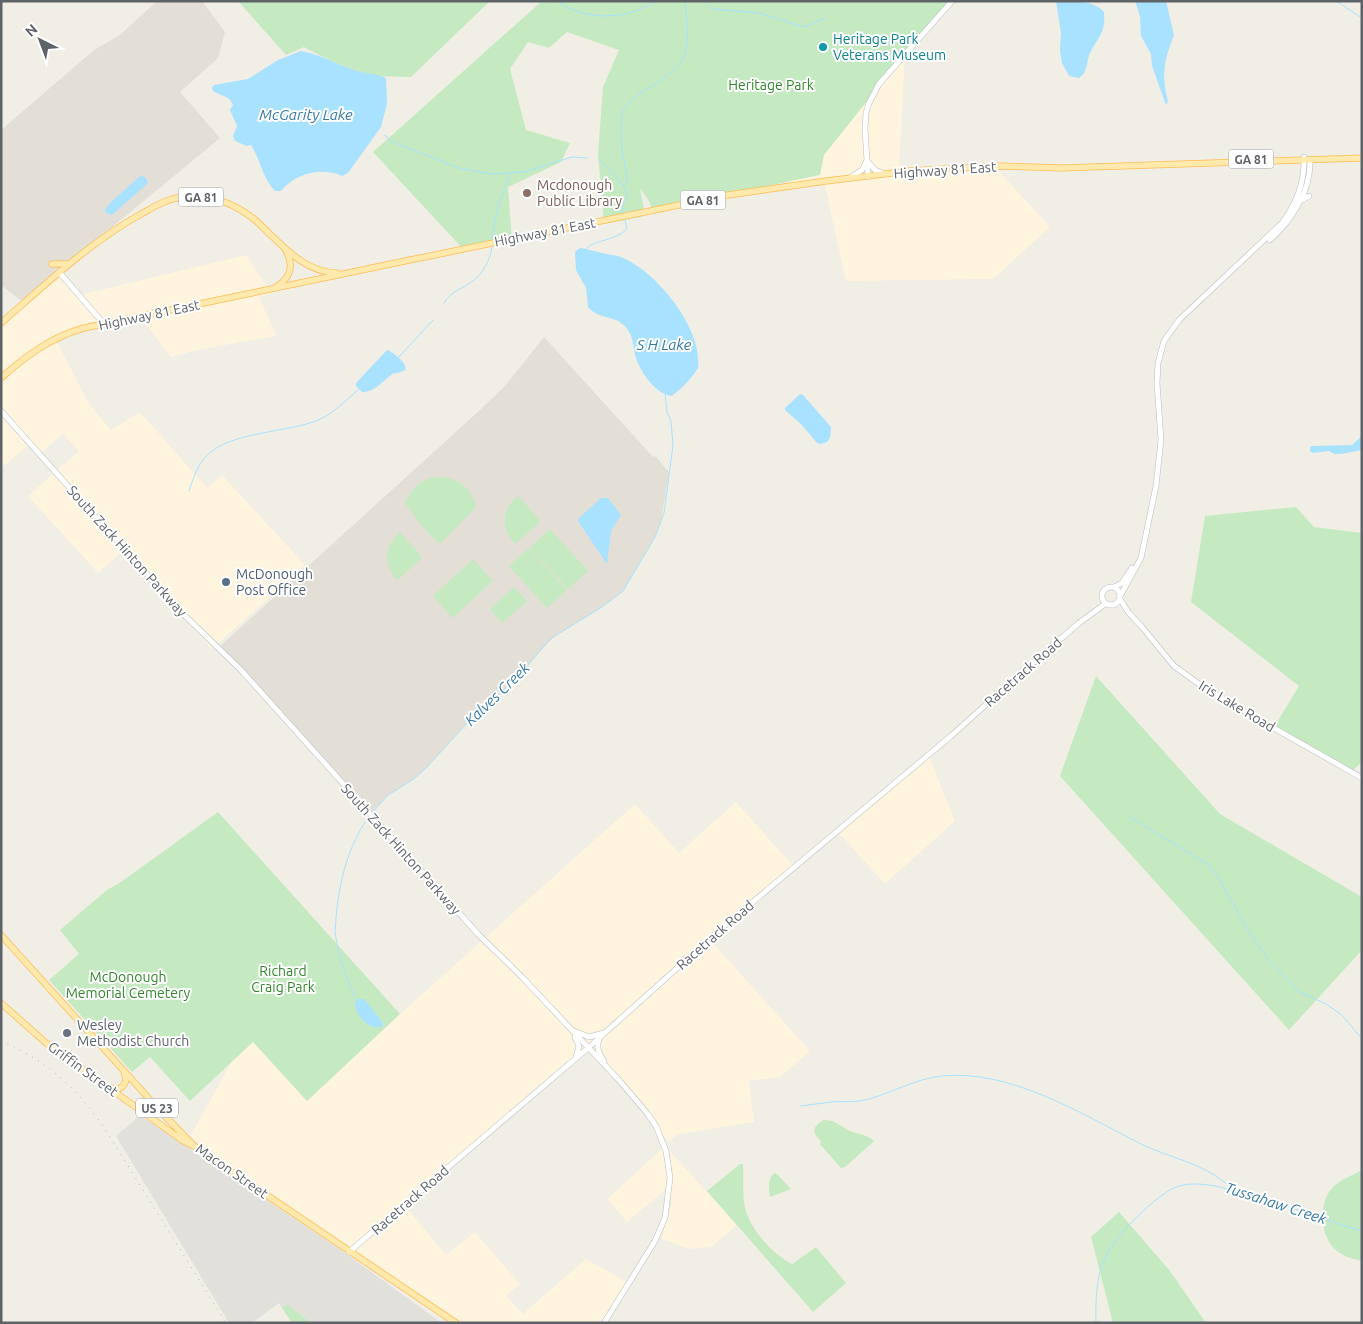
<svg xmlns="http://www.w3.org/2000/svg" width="1363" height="1324" font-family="Ubuntu,sans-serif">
<rect width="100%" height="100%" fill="#f1eee6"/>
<g fill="#fff4dd">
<polygon points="905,53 899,168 996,168 1050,227 993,279 846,281 824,181 781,189"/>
<polygon points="246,255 272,294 259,297 276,336 197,350 171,357 139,315 100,323 56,340 89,404 111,430 140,412 207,488 222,475 305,565 212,649 122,551 98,573 28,496 79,451 63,434 41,453 31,443 1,468 1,319 55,269 80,295"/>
<polygon points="928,754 955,821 885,884 838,832"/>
<polygon points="736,802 795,868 711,941 810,1051 780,1077 749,1081 754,1122 678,1134 669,1142 592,1044 404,1205 446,1255 475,1232 520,1284 506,1296 523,1314 586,1259 630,1284 605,1323 461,1323 312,1223 190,1137 232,1061 253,1042 307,1101 400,1014 635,804 679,853"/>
<polygon points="665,1146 737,1225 711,1247 688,1249 661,1238 672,1202 670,1186 627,1222 607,1199"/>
</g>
<polygon fill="#e2e0db" points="140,1115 338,1248 442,1323 311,1323 287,1304 282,1308 279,1303 252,1323 229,1323 116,1136"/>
<g fill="#e3dfd7">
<polygon points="157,1 202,1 225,32 218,58 180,92 220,138 76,257 24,303 1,285 1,130 94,50 120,35"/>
<polygon points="544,337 653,457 655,456 669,472 661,521 655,537 623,591 602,607 556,635 546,645 514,681 469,721 427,767 415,778 387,796 370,814 218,648 481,409 505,386"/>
</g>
<g fill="#c5eac1">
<polygon points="238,1 490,1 411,77 369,76 331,61 304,47 286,55"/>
<polygon points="542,1 952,1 903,56 824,155 820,175 652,210 650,203 640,188 645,216 604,224 598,154 603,87 619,50 567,32 549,48 528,42 510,69 526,130 570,143 561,162 508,187 512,242 465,251 373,152"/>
<path d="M434,477C455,476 471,485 476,507L441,543L437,542L421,525L405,503C411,490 420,480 434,477Z"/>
<path d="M518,496L539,519V523L515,544C501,529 501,509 518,496Z"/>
<polygon points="1296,507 1314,527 1362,533 1362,762 1352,771 1273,729 1299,686 1191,602 1205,516"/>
<polygon points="550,529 588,571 568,589 530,548"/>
<path d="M400,532L421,556V559L397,580C383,564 384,547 400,532Z"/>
<polygon points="529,548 567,590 547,608 509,566"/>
<polygon points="473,559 493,581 452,618 433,596"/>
<polygon points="514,587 527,601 502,623 490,609"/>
<polygon points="1096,676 1220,814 1362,897 1362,950 1289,1030 1060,776"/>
<polygon points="218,812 400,1014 307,1101 253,1042 190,1101 150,1057 132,1072 49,980 79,954 60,930 107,890 121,882"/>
<path d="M824,1120C836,1119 842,1129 853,1132C860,1135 869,1135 874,1141L845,1167L841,1168L820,1144L821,1141C813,1133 810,1128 824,1120Z"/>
<path d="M740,1164H743C744,1178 742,1195 745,1208C751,1230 772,1254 792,1264L816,1247L846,1283L813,1312L707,1191Z"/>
<path d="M1362,1170V1261C1353,1259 1344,1257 1337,1251C1320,1238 1318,1204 1332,1188C1340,1179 1352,1176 1362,1170Z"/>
<path d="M775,1173L777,1174L791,1189L770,1197C769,1188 767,1178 775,1173Z"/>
<polygon points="1119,1212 1170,1271 1206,1323 1113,1323 1091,1237"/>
<polygon points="287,1304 311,1323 292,1323 282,1308"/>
</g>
<g fill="#a8e2ff">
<path d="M1056,1C1070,1 1095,0 1104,12C1106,33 1098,37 1090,53C1086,63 1088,72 1079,78L1069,76L1062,63L1060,50L1061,33Z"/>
<path d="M1135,1H1166L1174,35C1164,60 1161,75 1168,101L1166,105L1152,66L1151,54L1141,36L1140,16Z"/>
<path d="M301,51C320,54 336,64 354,70C365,74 376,73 386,78L387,104L381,127L348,173L342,176C321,167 296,173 281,191H275C263,179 260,159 251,145L247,146L235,141L233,136L237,126L230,110L233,105C229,95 221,96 213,91L212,88L214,85L248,79L278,60Z"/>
<polygon points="142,176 146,178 148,183 112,215 106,213 105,210 110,203 139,177"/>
<path d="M580,248C589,249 597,252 606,254C611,255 616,255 621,257C656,271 703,328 698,368C691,379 682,389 671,396C655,393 641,373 636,358C633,350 634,339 629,332C619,313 601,322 588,307L586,288L576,270L575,252Z"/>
<path d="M387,350C394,353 405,361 406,369C401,374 396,371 391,375C383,381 373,393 362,392L356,386V383Z"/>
<polygon points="800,394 803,395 831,427 830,438 827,442 821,444 817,443 801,424 785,410 785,408"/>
<polygon points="1362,436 1362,450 1341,454 1334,454 1329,451 1313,453 1310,451 1310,447 1312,446 1352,445"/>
<polygon points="601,498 608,498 621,515 611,531 607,564 578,521 579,518"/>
<path d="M358,999H364L383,1023L382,1027C368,1030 356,1016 355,1003Z"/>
</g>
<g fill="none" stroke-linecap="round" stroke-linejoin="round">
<g stroke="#a8e2ff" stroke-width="1">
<path d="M557,1C586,22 627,20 656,1"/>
<polyline points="704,1 712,9 759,13 804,27 826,18"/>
<polyline points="1336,1 1362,18"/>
<polyline points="384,135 395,143 459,168 491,174 524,172 572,157 587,158"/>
<polyline points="600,160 623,185 628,195 622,206 623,213"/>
<path d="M623,185L628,182C625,166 615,121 625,107C633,96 647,90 658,82C667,76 678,67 683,58C691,41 686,19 685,1"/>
<polyline points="492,239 497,210 510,173"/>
<path d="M587,248C594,240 615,241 627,229L625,220"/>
<path d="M444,303C451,291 462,289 473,281C483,274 491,258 492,246"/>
<polyline points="398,358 433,320"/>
<path d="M189,491C193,480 196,469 203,460C223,432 284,433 316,421C332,415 346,400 359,389"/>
<polyline points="372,813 387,796 415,778 427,767 469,721 514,681 550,639 602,607 623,591 655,537 664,513 673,445 671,421 667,412 665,393"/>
<polyline points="1130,817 1209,865 1220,880 1249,932 1268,959 1298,991 1326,1004 1342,1015 1362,1039"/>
<path d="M357,1000C347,981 339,959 336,938C334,932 336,924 336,918C339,882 348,846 369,816"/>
<path d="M801,1106C811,1105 821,1103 831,1102C844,1101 856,1103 869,1099C893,1092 916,1079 941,1076C1010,1069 1080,1113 1139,1143C1171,1159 1207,1163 1233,1190"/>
<path d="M1096,1323C1095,1278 1099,1256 1131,1223C1143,1211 1163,1191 1179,1186C1185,1184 1192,1184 1198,1184C1225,1185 1236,1194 1260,1200C1267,1202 1275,1203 1282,1205C1309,1212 1334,1224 1362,1231"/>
</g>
<defs>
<g id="secondary">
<polyline points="868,162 875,170 885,174"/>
<polyline points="851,177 862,170 866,162"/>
<polyline points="868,177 865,129 866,113 869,103 879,84 952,1"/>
<polyline points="1300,201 1309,196"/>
<path d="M1270,240C1292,220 1311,191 1310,160"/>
<polyline points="59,272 104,324"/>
<polyline points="1,411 176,607 241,670 479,935 522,977 618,1079 647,1113 656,1126 666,1151 670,1178 665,1218 655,1241 604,1323"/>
<circle cx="1111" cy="596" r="9"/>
<polyline points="1114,587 1122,583 1132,568"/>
<path d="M1120,596L1141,558L1156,486L1161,440L1157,383L1158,363L1164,341L1179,320L1282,223C1297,203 1305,181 1304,157"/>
<polyline points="1120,599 1129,613 1142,627 1174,666 1199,684 1235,706 1362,778"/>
<polyline points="574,1031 589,1037 604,1033"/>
<polyline points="575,1037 579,1046 576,1057"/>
<path d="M599,1039C596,1048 599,1053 604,1061"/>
<polyline points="349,1252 588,1048 723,927 951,736 1010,683 1079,623 1105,604"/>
</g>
<g id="primary">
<polyline points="52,264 68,264"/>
<path d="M276,287C291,278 294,265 286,251"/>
<path d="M1,323C46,284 89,243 141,214C154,207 168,198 183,197C209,194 234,203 254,219C279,241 301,272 337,273"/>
<path d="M1,378C26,356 51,337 84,328L405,261L728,195L826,181L909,171L999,166L1061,168L1362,158"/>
<polyline points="1,935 162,1113 194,1146 456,1323"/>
<polyline points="1,1003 46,1043 182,1140 194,1146"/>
<path d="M112,1088C119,1091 124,1087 126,1080L124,1072"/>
</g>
</defs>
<use href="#secondary" stroke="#b8bcc1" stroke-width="6"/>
<use href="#primary" stroke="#febc53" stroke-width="7"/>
<use href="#secondary" stroke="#fff" stroke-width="5"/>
<use href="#primary" stroke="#ffe9ad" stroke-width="5.5"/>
<path stroke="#b5b6b7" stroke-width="1" stroke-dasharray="1 6" stroke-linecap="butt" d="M1,1041C50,1062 82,1093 110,1137L226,1323"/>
</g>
<circle fill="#0f9aa8" stroke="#fff" stroke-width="2" cx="823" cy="47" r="5"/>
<circle fill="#8d6e63" stroke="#fff" stroke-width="2" cx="527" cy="193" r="5"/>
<circle fill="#5c6f8a" stroke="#fff" stroke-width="2" cx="226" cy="582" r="5"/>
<circle fill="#6b7280" stroke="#fff" stroke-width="2" cx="67" cy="1033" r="5"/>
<g text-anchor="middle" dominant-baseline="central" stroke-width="4" stroke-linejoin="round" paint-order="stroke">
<g fill="#fff" stroke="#8e9295" stroke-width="1">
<rect x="1228.5" y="149.5" width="45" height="19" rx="4"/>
<rect x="178.5" y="187.5" width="45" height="19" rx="4"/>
<rect x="680.5" y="190.5" width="45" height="19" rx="4"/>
<rect x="136" y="1098.5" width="42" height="19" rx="4"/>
</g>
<g font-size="12" font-weight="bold" fill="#5e6368">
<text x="1251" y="159">GA 81</text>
<text x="201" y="197">GA 81</text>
<text x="703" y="200">GA 81</text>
<text x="157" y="1108">US 23</text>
</g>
<g font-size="14" fill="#0d838f" stroke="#fff" text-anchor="start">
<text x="833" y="39">Heritage Park<tspan x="833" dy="16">Veterans Museum</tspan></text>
</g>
<g font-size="14" fill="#33872e" stroke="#fff">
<text x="771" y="85">Heritage Park</text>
<text x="283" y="971">Richard<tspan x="283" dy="16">Craig Park</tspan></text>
<text x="128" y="977">McDonough<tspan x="128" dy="16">Memorial Cemetery</tspan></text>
</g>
<g font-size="14" fill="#5e6368" stroke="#fff">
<text transform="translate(945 170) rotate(-4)">Highway 81 East</text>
<text transform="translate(545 232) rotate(-11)">Highway 81 East</text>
<text transform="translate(149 315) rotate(-12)">Highway 81 East</text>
<text transform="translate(127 551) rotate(48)">South Zack Hinton Parkway</text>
<text transform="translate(1023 672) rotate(-41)">Racetrack Road</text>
<text transform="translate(1237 706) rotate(31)">Iris Lake Road</text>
<text transform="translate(401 849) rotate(48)">South Zack Hinton Parkway</text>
<text transform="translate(715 935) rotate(-41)">Racetrack Road</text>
<text transform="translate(83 1069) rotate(36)">Griffin Street</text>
<text transform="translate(232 1171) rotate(35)">Macon Street</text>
<text transform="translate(410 1200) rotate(-41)">Racetrack Road</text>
</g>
<g font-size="14" fill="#785e54" stroke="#fff" text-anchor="start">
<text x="537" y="185">Mcdonough<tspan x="537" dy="16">Public Library</tspan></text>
</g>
<g font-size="14" fill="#4e5e75" stroke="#fff" text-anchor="start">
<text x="236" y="574">McDonough<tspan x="236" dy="16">Post Office</tspan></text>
</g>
<g font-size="14" fill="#5b616d" stroke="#fff" text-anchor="start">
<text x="77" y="1025">Wesley<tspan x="77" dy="16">Methodist Church</tspan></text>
</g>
<g font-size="15" font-style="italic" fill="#367aa8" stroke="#fff">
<text x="306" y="114">McGarity Lake</text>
<text x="664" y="344">S H Lake</text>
<text transform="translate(497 694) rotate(-44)">Kalves Creek</text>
<text transform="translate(1276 1203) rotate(18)">Tussahaw Creek</text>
</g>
</g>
<rect width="1363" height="1324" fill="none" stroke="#5e6368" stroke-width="5"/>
<g transform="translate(40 40) rotate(318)" stroke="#ffffff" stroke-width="4" paint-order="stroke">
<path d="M0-4L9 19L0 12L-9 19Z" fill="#5e6368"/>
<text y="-8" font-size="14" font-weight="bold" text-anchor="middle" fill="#5e6368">N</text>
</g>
</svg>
